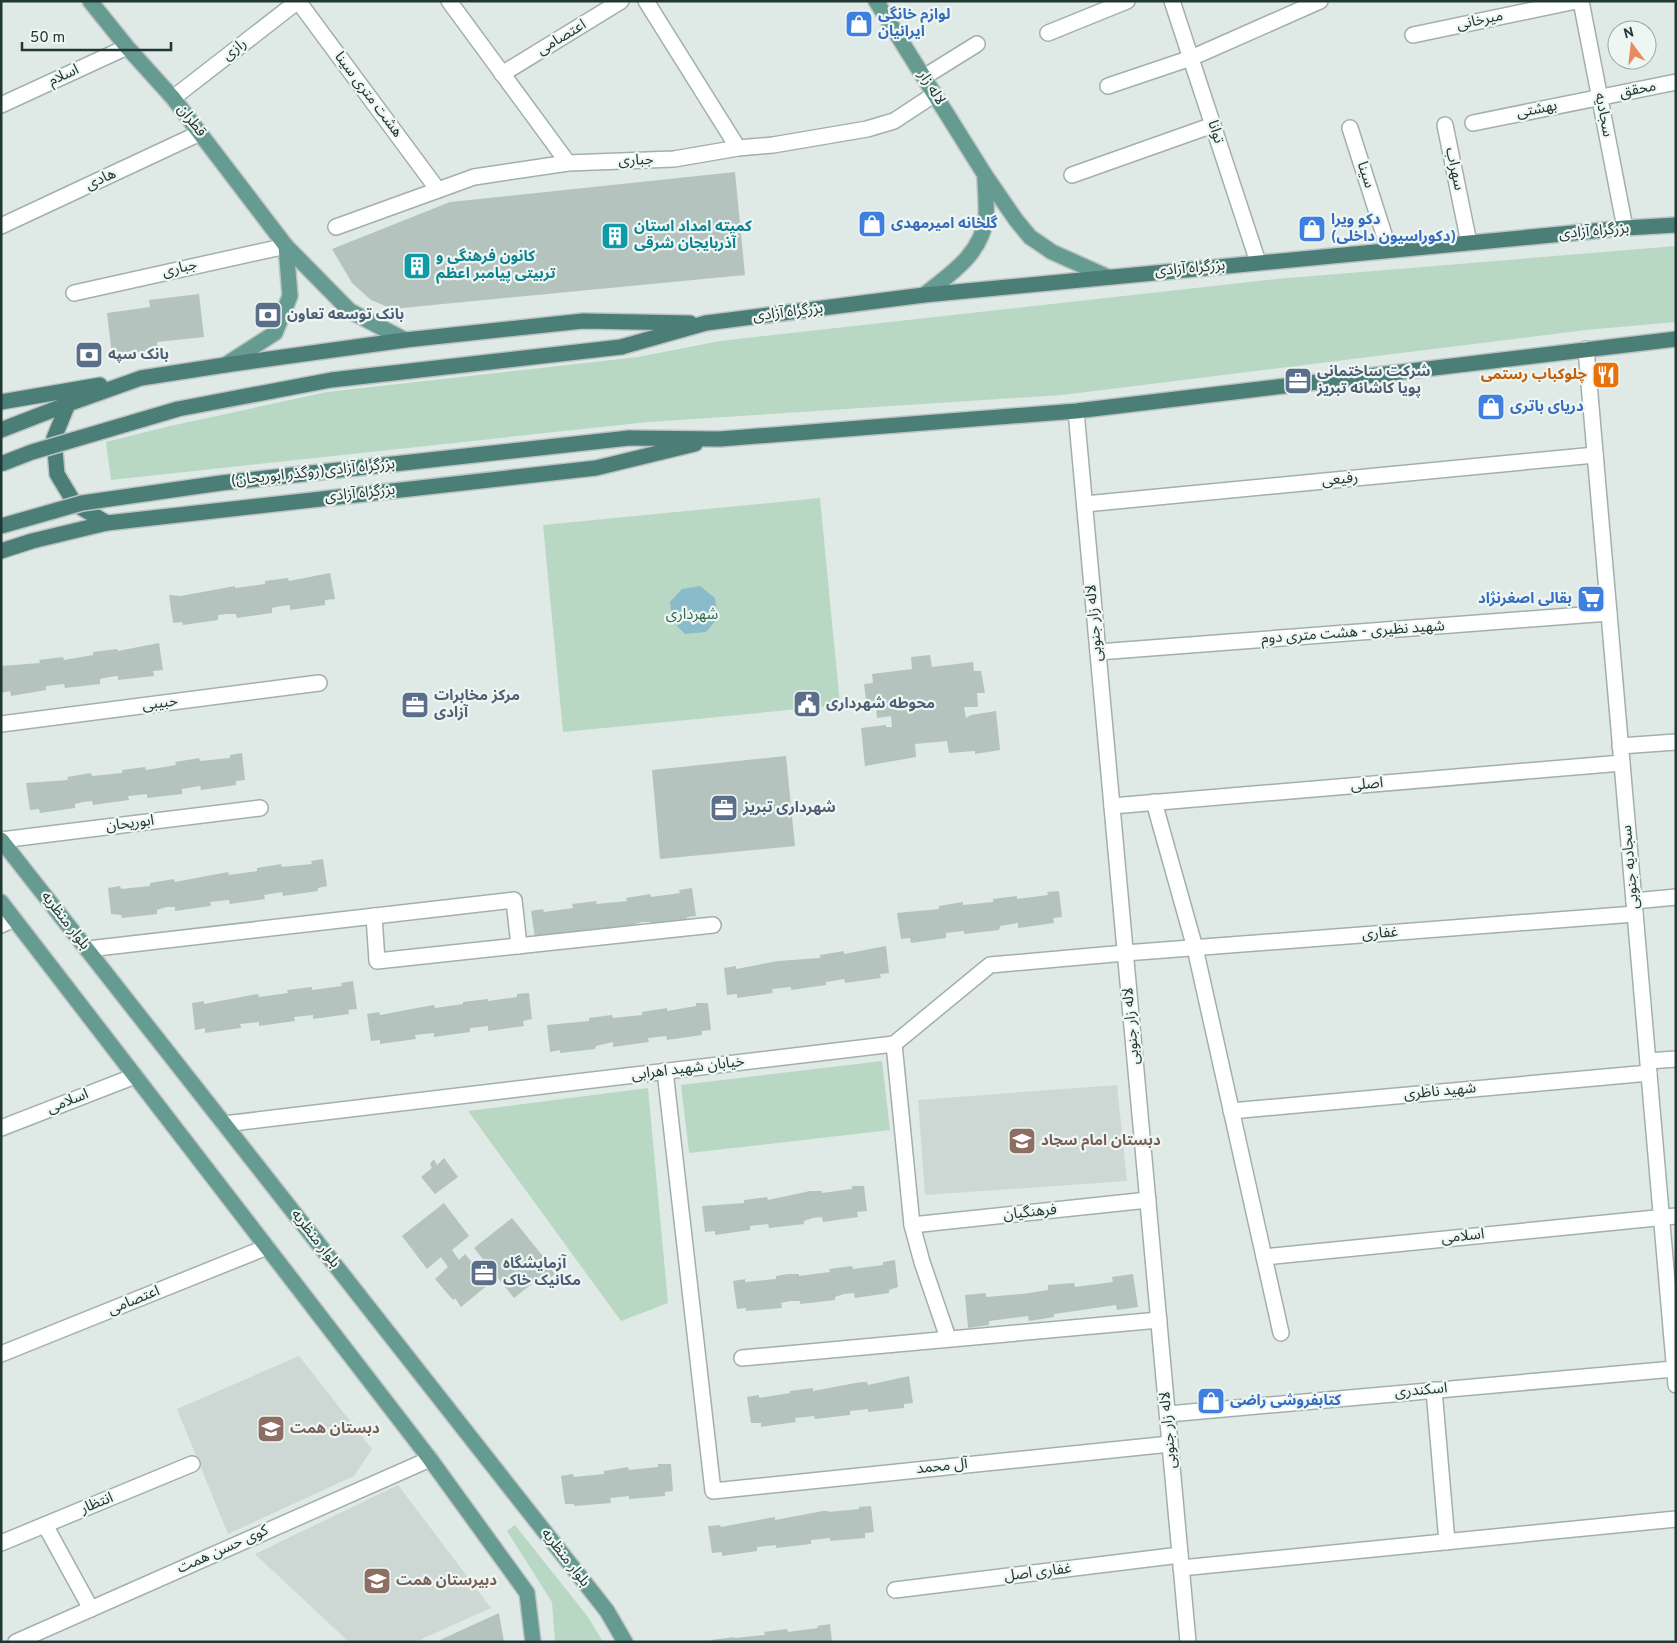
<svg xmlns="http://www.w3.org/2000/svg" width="1677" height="1643" font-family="Overpass,'Noto Sans Arabic',sans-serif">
<rect width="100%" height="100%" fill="#dfe9e5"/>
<g fill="#cdd8d4">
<polygon points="1117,1085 1127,1181 925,1195 918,1100"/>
<polygon points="299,1356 372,1449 354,1476 228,1534 177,1409"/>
<polygon points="398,1485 491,1608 415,1642 349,1642 255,1554"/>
</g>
<g fill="#b9d8c4">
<polygon points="1676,246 1676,322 1586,330 1062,395 648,422 111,480 106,442 170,426 327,392 638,357 720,341 1276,279"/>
<polygon points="820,498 840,705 563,732 543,525"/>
<polygon points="882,1061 890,1130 689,1153 681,1085"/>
<polygon points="648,1088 668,1303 621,1321 468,1111"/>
<polygon points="515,1525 588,1617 603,1642 555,1642 552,1602 507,1531"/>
</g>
<polygon fill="#8abbca" points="700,586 715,598 718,618 706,632 685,634 672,621 670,602 682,589"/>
<g fill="#b4c3be">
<polygon points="735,172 745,275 402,308 388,307 371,300 352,283 332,249 450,202"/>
<polygon points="199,294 204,337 157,342 158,350 112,355 107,313 150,307 149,300"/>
<polygon points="330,573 335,599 325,600 325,605 290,610 290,605 281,606 272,608 272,613 237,618 236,614 227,614 218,615 218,620 183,625 182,622 173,623 169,595 181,596 235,586 235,588 265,584 265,581 288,578 289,581"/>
<polygon points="159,643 163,670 153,671 154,676 118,680 118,676 109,677 100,679 100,684 65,688 64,684 46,686 46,690 11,696 10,691 1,693 1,666 40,663 39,660 63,657 64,660 93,655 93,652 117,649 118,651"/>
<polygon points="930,655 932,667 973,662 974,671 981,671 985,693 977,693 978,707 964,707 966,718 971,715 996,711 1000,750 975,754 975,751 949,753 947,741 915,744 916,757 865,766 861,728 886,725 886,727 892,727 891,716 877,718 876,705 867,706 864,684 873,683 872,674 912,669 911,657"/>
<polygon points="242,753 245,780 236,781 236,785 201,790 200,786 182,789 182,794 147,798 147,794 128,796 129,800 93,805 92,801 83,802 75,804 75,808 40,813 39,809 30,810 26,783 68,780 67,777 91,773 92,776 122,773 122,770 145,767 146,770 176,765 175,762 199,758 200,761 230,758 230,755"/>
<polygon points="786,756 795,846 660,859 652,770"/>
<polygon points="323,859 327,886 318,888 318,891 283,896 282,892 264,895 265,899 230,904 229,900 210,902 211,906 175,911 175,907 166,907 157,910 157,914 122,918 121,915 111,914 108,888 120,886 121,889 150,886 150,883 174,879 175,882 228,872 229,875 257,871 257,868 281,864 282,867 312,864 311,861"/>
<polygon points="692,888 696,916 687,917 687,921 652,926 651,922 642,922 633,925 633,928 579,932 580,936 535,938 531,911 543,909 544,912 573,908 572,904 597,901 596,904 627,901 626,898 650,894 651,897 680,893 679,890"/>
<polygon points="1059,891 1062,917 1053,918 1054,923 1018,928 1018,923 1000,926 999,930 964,934 964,931 946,933 946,938 911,943 910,938 901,939 897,913 939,909 939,906 963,902 963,905 993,902 993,899 1017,896 1017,899 1048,895 1047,892"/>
<polygon points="886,946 889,973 880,974 881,978 845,983 844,979 826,982 826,985 791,990 791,987 772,989 773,993 737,998 737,994 727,995 724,968 736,966 736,969 778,961 820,958 820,955 844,951 844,954"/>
<polygon points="353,981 357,1009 348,1010 349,1014 313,1019 313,1015 294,1017 295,1021 259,1026 259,1022 240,1024 241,1028 205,1033 205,1028 195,1030 192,1003 204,1001 204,1004 258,994 259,997 288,993 287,990 312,987 312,990 342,986 341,983"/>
<polygon points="529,993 532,1019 523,1021 524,1026 488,1031 488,1026 470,1028 470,1032 434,1037 434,1033 415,1035 416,1039 380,1044 380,1040 371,1041 367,1014 379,1012 380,1015 422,1007 434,1005 435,1008 463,1004 463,1002 488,999 488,1001 517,997 517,994"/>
<polygon points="696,1003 708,1003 711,1030 702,1031 702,1035 667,1040 666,1036 648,1038 649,1042 613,1047 613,1042 596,1046 595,1049 560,1053 560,1050 550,1052 547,1025 589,1021 589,1018 612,1015 613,1018 642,1015 642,1012 667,1008 667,1011 696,1006"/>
<polygon points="444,1158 458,1177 435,1194 421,1177 432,1168 430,1164 434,1159 437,1165"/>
<polygon points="852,1186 864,1186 867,1211 857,1212 858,1217 823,1222 822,1217 813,1218 804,1221 804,1224 769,1228 768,1224 750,1226 750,1230 715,1235 715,1231 705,1232 702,1206 744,1203 744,1200 767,1197 768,1200 810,1191 822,1191 822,1193 852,1189"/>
<polygon points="444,1203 469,1236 452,1250 459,1260 465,1254 474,1265 472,1267 475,1271 477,1269 489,1284 461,1307 455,1298 453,1300 435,1279 448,1267 441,1257 427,1269 402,1236"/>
<polygon points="512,1218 550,1265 549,1267 555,1274 539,1288 535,1281 514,1298 474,1248"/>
<polygon points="895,1260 898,1287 889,1290 889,1293 855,1298 854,1293 844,1294 835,1297 835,1300 800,1304 800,1301 790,1301 781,1303 782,1308 746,1311 746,1308 737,1309 733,1281 745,1279 745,1282 776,1279 776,1276 788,1274 799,1274 799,1276 830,1272 829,1269 852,1266 853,1269 883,1265 883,1262"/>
<polygon points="1133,1274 1138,1307 1117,1310 1116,1305 1054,1314 1054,1317 1029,1321 1028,1316 989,1321 989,1325 968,1328 965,1295 986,1293 986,1297 1022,1294 1048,1290 1048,1285 1074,1283 1075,1287 1113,1282 1112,1277"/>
<polygon points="909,1376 913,1403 904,1404 904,1408 868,1412 868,1409 850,1411 850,1415 815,1419 814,1416 795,1418 796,1422 761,1427 761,1423 751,1423 747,1397 759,1395 759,1398 790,1393 790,1391 813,1388 813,1391 861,1382 867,1382 868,1385"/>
<polygon points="658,1464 671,1464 673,1491 665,1492 665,1496 629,1499 629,1496 610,1498 611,1503 574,1506 574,1504 565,1504 561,1476 573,1474 574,1477 604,1474 604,1471 628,1467 629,1470 658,1467"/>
<polygon points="871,1506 874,1532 865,1533 865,1538 830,1541 830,1538 811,1540 811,1544 776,1548 776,1545 757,1547 757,1551 722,1556 722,1552 712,1553 708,1526 720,1525 721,1527 769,1518 775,1517 775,1520 823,1511 829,1511 828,1512 859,1509 859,1507"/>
<polygon points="499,1613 504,1642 441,1642 440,1640"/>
<polygon points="830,1624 832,1642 711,1642 711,1640 735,1637 735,1638 765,1635 764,1632 787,1629 788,1632 818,1628 817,1626"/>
</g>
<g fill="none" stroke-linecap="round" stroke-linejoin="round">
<defs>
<g id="minor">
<polyline points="298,1 438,190"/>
<polyline points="449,1 568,163"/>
<polyline points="646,1 738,148"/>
<polyline points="1172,1 1258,262"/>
<polyline points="1581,1 1625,228"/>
<polyline points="1048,33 1127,1"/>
<polyline points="1413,35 1576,1"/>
<polyline points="502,74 621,1"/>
<polyline points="924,77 977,44"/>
<polyline points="1108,86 1191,58 1320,1"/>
<polyline points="173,98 298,1"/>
<polyline points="1,105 127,47"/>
<polyline points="1473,123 1676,82"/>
<polyline points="1445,125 1469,243"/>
<polyline points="1350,128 1389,250"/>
<polyline points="1072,175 1213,125"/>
<polyline points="1,226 200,133"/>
<polyline points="336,227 474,177 568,163 674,159 738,148 773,145 867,129 894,121 935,94"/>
<polyline points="74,293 286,246"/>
<polyline points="1085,504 1595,455"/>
<polyline points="1098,652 1609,613"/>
<polyline points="1,724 319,683"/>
<polyline points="1620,746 1676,742"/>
<polyline points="1154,802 1195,948 1281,1333"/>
<polyline points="1112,806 1622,763"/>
<polyline points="1,840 260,808"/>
<polyline points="1634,901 1676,897"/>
<polyline points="374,916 377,961 713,925"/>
<polyline points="1,925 14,919"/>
<polyline points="88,949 514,900 519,946"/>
<polyline points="1125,953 1635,914"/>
<polyline points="894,1044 912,1225 922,1262 948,1338"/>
<polyline points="1648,1061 1676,1059"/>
<polyline points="665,1071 713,1491 1170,1444"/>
<polyline points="1231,1111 1649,1073"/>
<polyline points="1,1128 135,1076"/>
<polyline points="912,1225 1148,1200"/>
<polyline points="1264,1257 1676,1216"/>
<polyline points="1,1354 267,1247"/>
<polyline points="742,1358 1159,1320"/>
<polyline points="1434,1390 1447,1542"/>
<polyline points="1168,1414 1674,1369"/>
<polyline points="45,1525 91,1609"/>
<polyline points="1,1543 192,1464"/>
<polyline points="1181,1568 1676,1519"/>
<polyline points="895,1590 1180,1555"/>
<polyline points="16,1642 430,1459"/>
</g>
<g id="tertiary">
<polyline points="1586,349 1676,1385"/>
<polyline points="1076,411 1188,1642"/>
<polyline points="224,1124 894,1044 990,965 1125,953"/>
</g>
<g id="primary">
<polyline points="90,1 127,47 173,98 286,246"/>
<polyline points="876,1 985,175 1016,220 1030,237 1052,252 1108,277"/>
<path d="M924,295C950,274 981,255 986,218C987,205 985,189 985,175"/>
<polyline points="225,365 275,333 290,296 286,246 350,311 405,340"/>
<polyline points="1,840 607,1611 625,1642"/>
<polyline points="1,902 430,1459 527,1593 533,1642"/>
</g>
<g id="trunk">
<polyline points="621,347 706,323 924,295 1625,228 1676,225"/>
<polyline points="1,402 100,385"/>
<polyline points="68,404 54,438 57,474 75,504 107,523"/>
<polyline points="1,430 68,404 141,378 225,365 405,340 583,321 690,323"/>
<polyline points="629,438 720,439 1076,411 1676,339"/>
<polyline points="1,551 32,541 107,523 596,468 695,444"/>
</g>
</defs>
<use href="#minor" stroke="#a2b0ac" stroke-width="18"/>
<use href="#tertiary" stroke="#a2b0ac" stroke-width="18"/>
<use href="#primary" stroke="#bcc3c2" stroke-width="18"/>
<use href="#trunk" stroke="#bcc3c2" stroke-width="18"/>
<use href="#minor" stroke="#fff" stroke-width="15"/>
<use href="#tertiary" stroke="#fff" stroke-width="15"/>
<use href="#primary" stroke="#669b91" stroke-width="15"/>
<use href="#trunk" stroke="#4b7e76" stroke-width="15"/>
<defs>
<g id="trunk-bridge">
<polyline points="1,464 32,452 178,409 331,380 621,347"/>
<polyline points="1,526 82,503 221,483 629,438"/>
</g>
</defs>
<use href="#trunk-bridge" stroke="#bcc3c2" stroke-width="18" stroke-linecap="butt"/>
<use href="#trunk-bridge" stroke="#4b7e76" stroke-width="15"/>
</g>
<defs>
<symbol id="shop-square" viewBox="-11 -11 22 22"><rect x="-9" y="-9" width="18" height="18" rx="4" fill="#3f7fe0" stroke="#eef6f3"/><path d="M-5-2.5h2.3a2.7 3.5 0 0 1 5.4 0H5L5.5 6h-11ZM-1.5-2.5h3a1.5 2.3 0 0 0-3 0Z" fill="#fff"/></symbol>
<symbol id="building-square" viewBox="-11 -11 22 22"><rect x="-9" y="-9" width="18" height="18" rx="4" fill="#0f9aa8" stroke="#eef6f3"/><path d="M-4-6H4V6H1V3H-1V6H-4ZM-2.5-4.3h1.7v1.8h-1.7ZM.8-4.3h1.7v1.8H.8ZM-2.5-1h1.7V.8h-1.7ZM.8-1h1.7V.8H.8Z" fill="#fff"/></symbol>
<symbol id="bank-square" viewBox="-11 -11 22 22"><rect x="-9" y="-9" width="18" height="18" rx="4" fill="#5c6f8a" stroke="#eef6f3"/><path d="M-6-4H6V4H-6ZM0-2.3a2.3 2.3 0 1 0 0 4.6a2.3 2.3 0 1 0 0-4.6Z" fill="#fff"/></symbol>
<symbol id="restaurant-square" viewBox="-11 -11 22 22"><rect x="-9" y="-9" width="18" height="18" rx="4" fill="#e8710a" stroke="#eef6f3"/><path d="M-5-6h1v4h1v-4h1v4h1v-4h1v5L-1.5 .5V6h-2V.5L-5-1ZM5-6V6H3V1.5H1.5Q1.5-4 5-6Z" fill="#fff"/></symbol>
<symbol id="office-square" viewBox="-11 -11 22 22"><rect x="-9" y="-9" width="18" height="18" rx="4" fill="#5c6f8a" stroke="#eef6f3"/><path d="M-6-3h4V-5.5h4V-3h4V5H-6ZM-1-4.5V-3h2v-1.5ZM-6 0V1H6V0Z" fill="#fff"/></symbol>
<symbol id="supermarket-square" viewBox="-11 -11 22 22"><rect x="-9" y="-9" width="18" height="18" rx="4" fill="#3f7fe0" stroke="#eef6f3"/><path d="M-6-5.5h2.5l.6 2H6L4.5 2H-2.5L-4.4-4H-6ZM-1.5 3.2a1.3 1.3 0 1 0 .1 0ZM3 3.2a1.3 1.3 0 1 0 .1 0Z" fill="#fff"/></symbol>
<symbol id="civic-square" viewBox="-11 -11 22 22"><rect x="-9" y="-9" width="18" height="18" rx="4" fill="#5c6f8a" stroke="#eef6f3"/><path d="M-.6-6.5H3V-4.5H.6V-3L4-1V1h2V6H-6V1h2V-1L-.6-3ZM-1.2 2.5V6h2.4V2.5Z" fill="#fff"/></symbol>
<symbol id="school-square" viewBox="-11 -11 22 22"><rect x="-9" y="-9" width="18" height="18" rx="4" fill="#8d6e63" stroke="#eef6f3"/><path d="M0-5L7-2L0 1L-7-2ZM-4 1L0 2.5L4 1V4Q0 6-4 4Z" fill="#fff"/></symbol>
</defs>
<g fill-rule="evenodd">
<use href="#shop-square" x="843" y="8" width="32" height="32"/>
<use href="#shop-square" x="856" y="208" width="32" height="32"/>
<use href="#shop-square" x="1296" y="213" width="32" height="32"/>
<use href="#building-square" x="599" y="220" width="32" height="32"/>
<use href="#building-square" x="401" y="250" width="32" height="32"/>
<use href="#bank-square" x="252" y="299" width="32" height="32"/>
<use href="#bank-square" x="73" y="339" width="32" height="32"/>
<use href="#restaurant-square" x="1590" y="359" width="32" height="32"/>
<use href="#office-square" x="1282" y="365" width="32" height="32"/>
<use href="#shop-square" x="1475" y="391" width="32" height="32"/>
<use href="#supermarket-square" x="1575" y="583" width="32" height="32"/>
<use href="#civic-square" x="791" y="688" width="32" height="32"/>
<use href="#office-square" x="399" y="689" width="32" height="32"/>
<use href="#office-square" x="708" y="792" width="32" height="32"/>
<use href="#school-square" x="1006" y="1125" width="32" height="32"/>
<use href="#office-square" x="468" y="1257" width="32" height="32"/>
<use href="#shop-square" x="1195" y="1385" width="32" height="32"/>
<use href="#school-square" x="255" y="1413" width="32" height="32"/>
<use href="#school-square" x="361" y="1565" width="32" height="32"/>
</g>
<g text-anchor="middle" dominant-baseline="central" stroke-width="4.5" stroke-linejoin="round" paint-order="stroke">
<g font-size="15" font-weight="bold" fill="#366cbe" stroke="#eef6f3" text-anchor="start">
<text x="878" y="15">لوازم خانگی<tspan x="878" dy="17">ایرانیان</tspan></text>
<text x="1331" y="220">دکو ویرا<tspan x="1331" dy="17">(دکوراسیون داخلی)</tspan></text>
<text x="891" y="224">گلخانه امیرمهدی</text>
<text x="1510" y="407">دریای باتری</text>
<text x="1572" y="599" text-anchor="end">بقالی اصغرنژاد</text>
<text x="1230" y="1401">کتابفروشی راضی</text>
</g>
<g font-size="15" fill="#213733" stroke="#eef6f3">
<text transform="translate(1480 21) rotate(-12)">میرخانی</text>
<text transform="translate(562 38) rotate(-31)">اعتصامی</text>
<text transform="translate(235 50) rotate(-38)">رازی</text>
<text transform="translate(64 76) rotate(-25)">اسلام</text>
<text transform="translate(931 88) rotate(58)">لاله زار</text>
<text transform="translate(1638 90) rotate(-11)">محقق</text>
<text transform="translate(368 95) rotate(53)">هشت متری سینا</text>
<text transform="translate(1537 110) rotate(-11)">بهشتی</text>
<text transform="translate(1603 115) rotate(79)">سجادیه</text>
<text transform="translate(191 121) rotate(52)">قطران</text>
<text transform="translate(1215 132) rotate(72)">توانا</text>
<text transform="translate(636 161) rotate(-2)">جباری</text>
<text transform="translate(1454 169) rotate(78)">سهراب</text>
<text transform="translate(1365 175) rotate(72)">سینا</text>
<text transform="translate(101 180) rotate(-25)">هادی</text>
<text transform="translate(1594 232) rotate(-5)">بزرگراه آزادی</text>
<text transform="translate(180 269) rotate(-13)">جباری</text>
<text transform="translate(1190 269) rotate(-5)">بزرگراه آزادی</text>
<text transform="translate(788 313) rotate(-7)">بزرگراه آزادی</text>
<text transform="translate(313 473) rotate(-6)">بزرگراه آزادی(روگذر ابوریحان)</text>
<text transform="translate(1340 480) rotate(-6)">رفیعی</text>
<text transform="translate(360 494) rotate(-6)">بزرگراه آزادی</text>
<text transform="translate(1095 623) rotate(-95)">لاله زار جنوبی</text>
<text transform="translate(1353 633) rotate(-4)">شهید نظیری - هشت متری دوم</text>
<text transform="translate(160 704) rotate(-7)">حبیبی</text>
<text transform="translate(1367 785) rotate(-5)">اصلی</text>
<text transform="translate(130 824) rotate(-7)">ابوریحان</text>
<text transform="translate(1631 867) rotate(-95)">سجادیه جنوبی</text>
<text transform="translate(65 921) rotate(52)">بلوار منظریه</text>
<text transform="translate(1380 934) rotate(-4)">غفاری</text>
<text transform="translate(1132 1026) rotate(-95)">لاله زار جنوبی</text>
<text transform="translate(688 1069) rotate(-7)">خیابان شهید اهرابی</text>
<text transform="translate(1440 1092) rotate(-5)">شهید ناظری</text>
<text transform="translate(68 1102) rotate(-22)">اسلامی</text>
<text transform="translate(1030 1213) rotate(-6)">فرهنگیان</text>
<text transform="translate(1463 1237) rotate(-6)">اسلامی</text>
<text transform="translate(315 1239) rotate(52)">بلوار منظریه</text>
<text transform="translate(134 1301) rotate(-22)">اعتصامی</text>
<text transform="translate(1421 1391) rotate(-5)">اسکندری</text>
<text transform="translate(1169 1430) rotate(-95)">لاله زار جنوبی</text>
<text transform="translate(942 1467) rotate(-6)">آل محمد</text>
<text transform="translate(97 1504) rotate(-22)">انتظار</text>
<text transform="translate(223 1550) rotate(-24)">کوی حسن همت</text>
<text transform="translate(565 1558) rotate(52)">بلوار منظریه</text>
<text transform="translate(1038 1573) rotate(-7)">غفاری اصل</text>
</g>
<g font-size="15" font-weight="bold" fill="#0d838f" stroke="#eef6f3" text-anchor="start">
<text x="634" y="227">کمیته امداد استان<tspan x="634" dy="17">آذربایجان شرقی</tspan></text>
<text x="436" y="257">کانون فرهنگی و<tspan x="436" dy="17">تربیتی پیامبر اعظم</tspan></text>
</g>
<g font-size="15" font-weight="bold" fill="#4e5e75" stroke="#eef6f3" text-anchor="start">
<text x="287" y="315">بانک توسعه تعاون</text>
<text x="108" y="355">بانک سپه</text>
<text x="1317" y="372">شرکت ساختمانی<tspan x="1317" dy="17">پویا کاشانه تبریز</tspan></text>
<text x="434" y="696">مرکز مخابرات<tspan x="434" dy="17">آزادی</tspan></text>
<text x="826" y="704">محوطه شهرداری</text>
<text x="743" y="808">شهرداری تبریز</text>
<text x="503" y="1264">آزمایشگاه<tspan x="503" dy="17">مکانیک خاک</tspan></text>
</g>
<g font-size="15" font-weight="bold" fill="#c56008" stroke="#eef6f3" text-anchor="end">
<text x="1587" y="375">چلوکباب رستمی</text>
</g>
<g font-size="15" fill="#2f6a4b" stroke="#eef6f3">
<text x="692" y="615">شهرداری</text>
</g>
<g font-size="15" font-weight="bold" fill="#785e54" stroke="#eef6f3" text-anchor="start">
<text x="1041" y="1141">دبستان امام سجاد</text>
<text x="290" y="1429">دبستان همت</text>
<text x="396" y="1581">دبیرستان همت</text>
</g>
</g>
<rect width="1677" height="1643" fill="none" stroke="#213733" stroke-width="5"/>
<g transform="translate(1632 45) rotate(345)"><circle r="24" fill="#eef6f3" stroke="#9caaa6"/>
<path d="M0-4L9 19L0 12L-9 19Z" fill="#e68b5f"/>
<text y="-8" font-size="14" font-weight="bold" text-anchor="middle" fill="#213733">N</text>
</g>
<path d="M22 42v8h149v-8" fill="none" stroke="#213733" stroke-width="2.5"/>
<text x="30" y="42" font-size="15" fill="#213733" stroke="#eef6f3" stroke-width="4" paint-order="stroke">50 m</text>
</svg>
